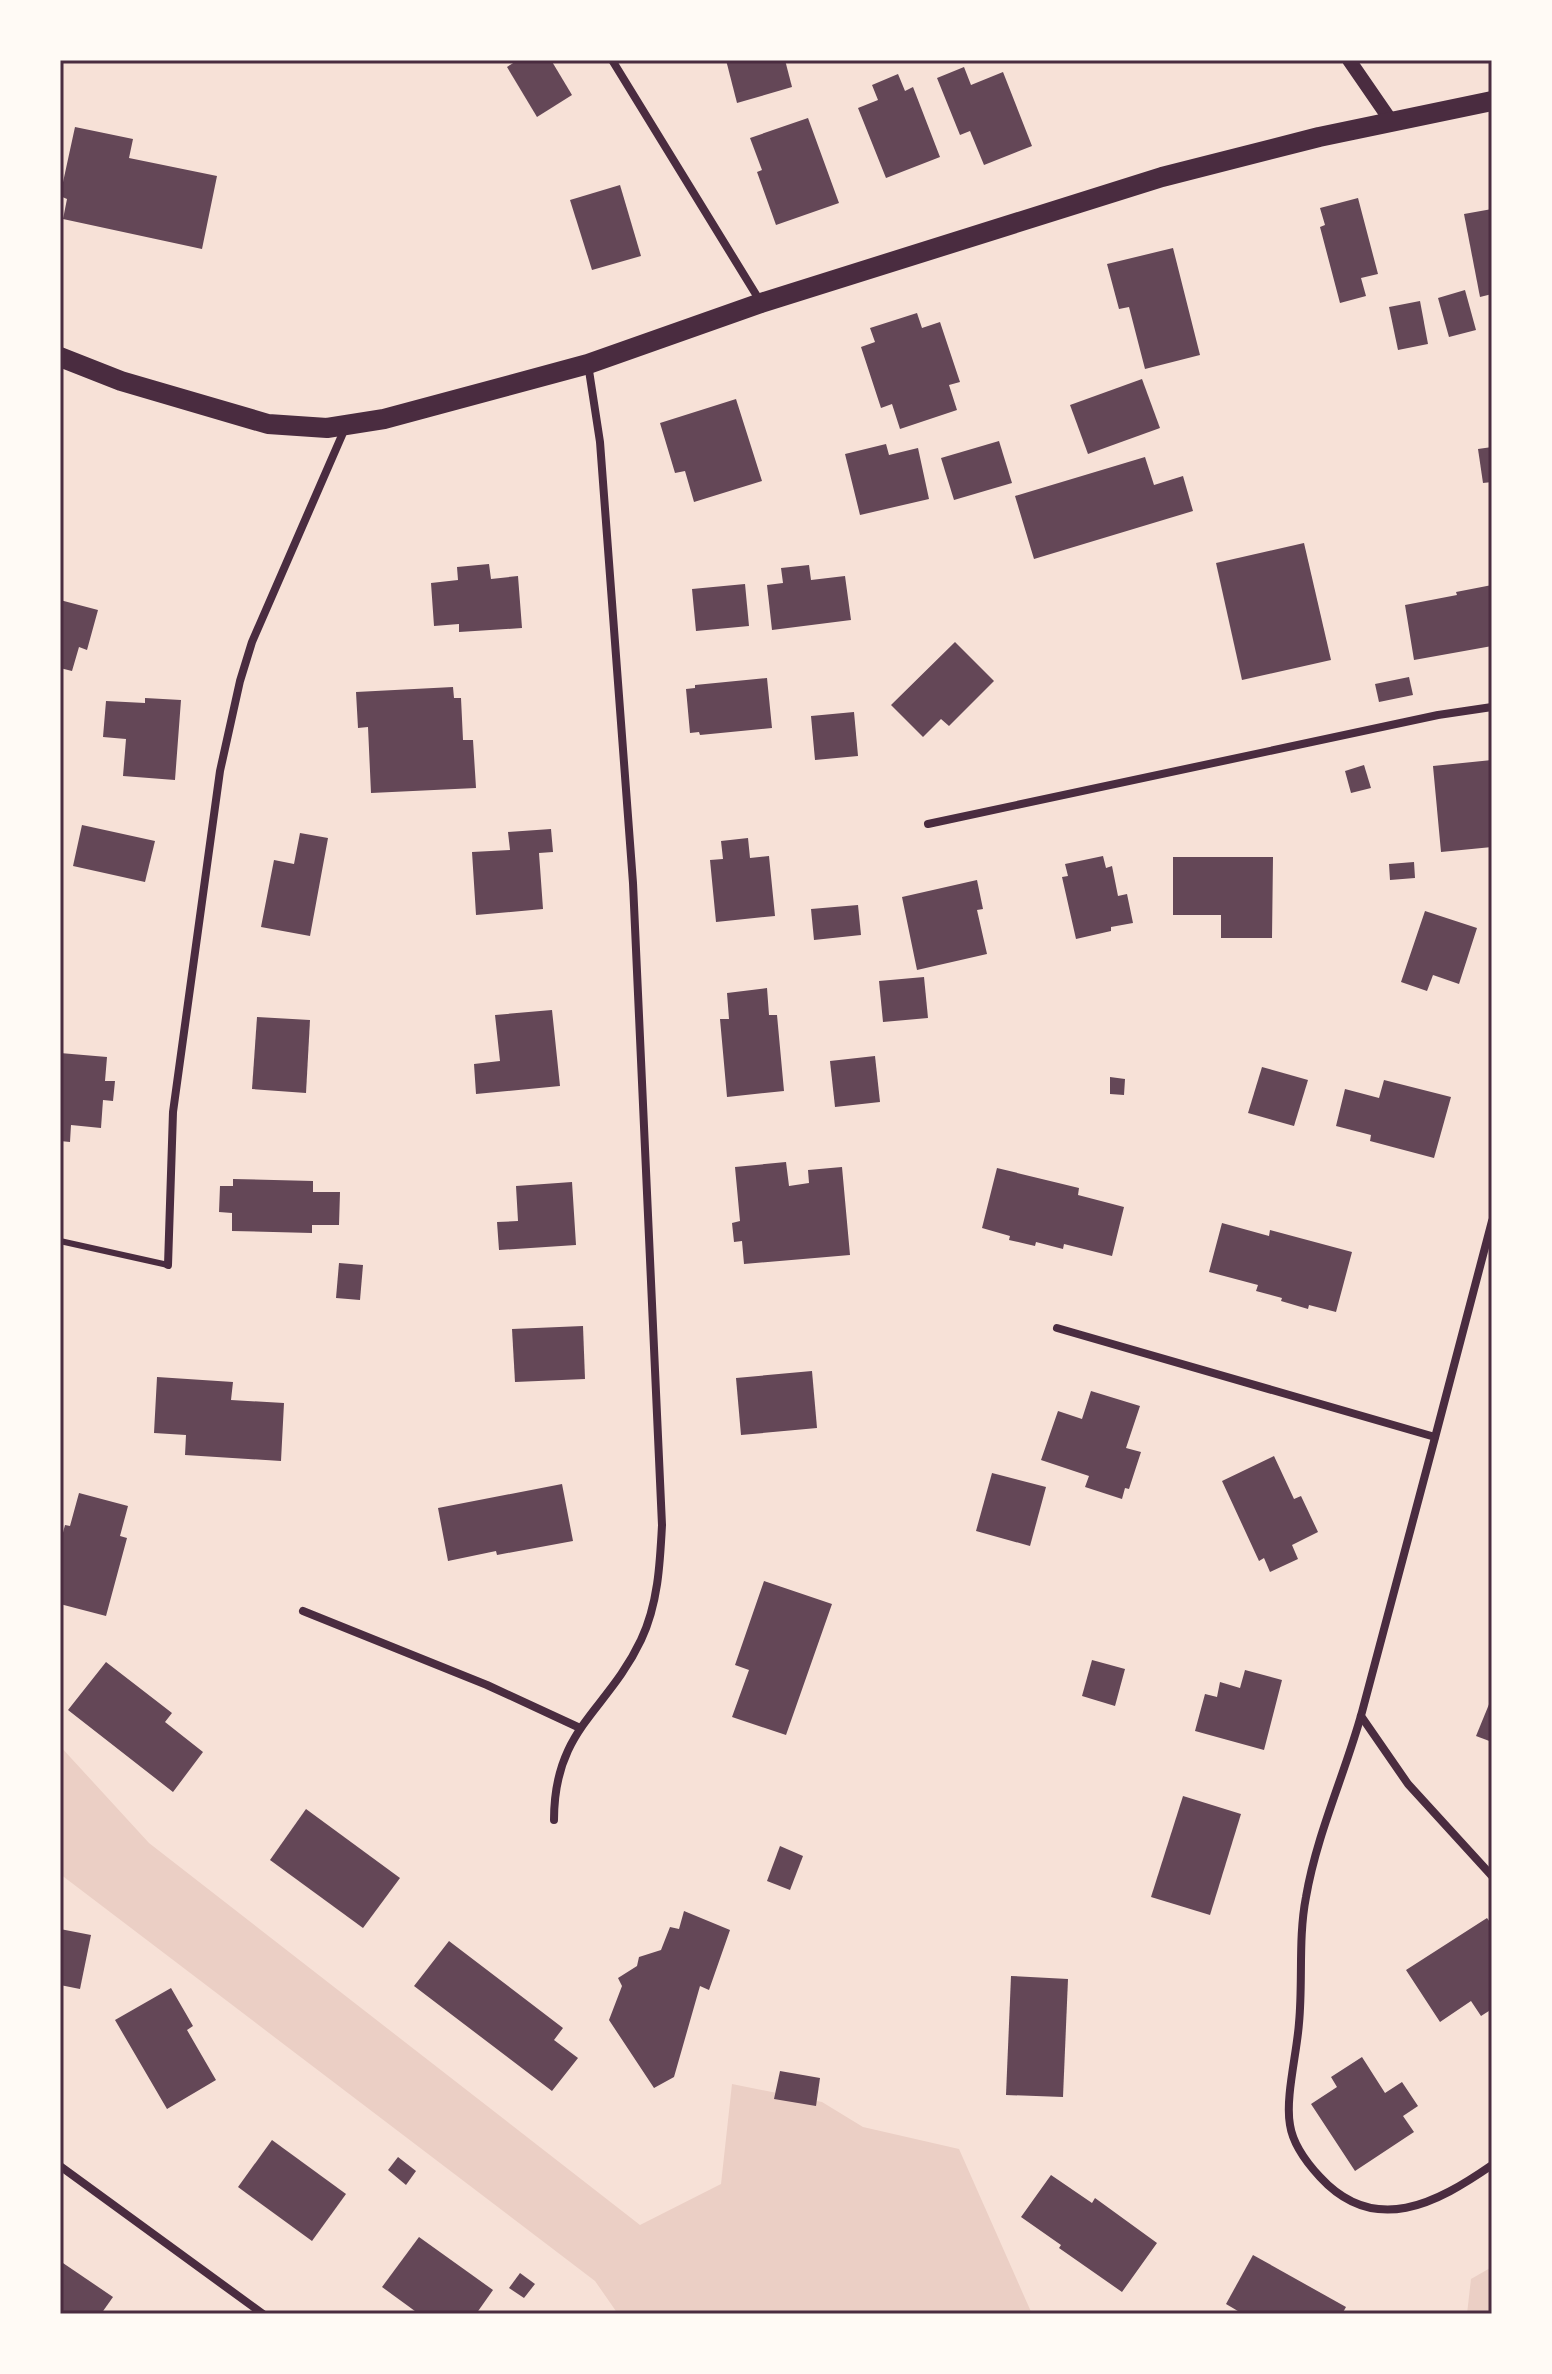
<svg xmlns="http://www.w3.org/2000/svg" width="1552" height="2374" font-family="Barlow,sans-serif">
<rect width="100%" height="100%" fill="#f7e1d7"/>
<g fill="#ebcfc5">
<polygon points="60,1746 149,1843 640,2225 721,2184 732,2084 822,2102 863,2127 959,2149 1032,2314 618,2314 595,2281 60,1874"/>
<polygon points="1492,2267 1492,2314 1467,2314 1471,2279"/>
</g>
<g fill="#644757">
<polygon points="518,60 551,60 572,95 537,117 507,67"/>
<polygon points="726,60 785,60 792,87 737,103"/>
<polygon points="964,67 971,85 1003,72 1032,146 984,165 970,131 960,135 937,78"/>
<polygon points="898,74 905,91 913,87 940,157 886,178 858,108 878,100 872,85"/>
<polygon points="808,118 839,203 776,225 757,172 762,170 750,138"/>
<polygon points="75,127 133,139 129,158 217,176 202,249 63,219 67,199 60,196"/>
<polygon points="620,185 641,256 592,270 570,200"/>
<polygon points="1358,198 1378,274 1361,278 1366,296 1340,303 1320,227 1325,225 1320,208"/>
<polygon points="1492,209 1492,294 1480,297 1464,214"/>
<polygon points="1173,248 1200,355 1145,369 1129,307 1119,309 1107,264"/>
<polygon points="1465,290 1476,330 1449,337 1438,298"/>
<polygon points="1420,301 1428,344 1398,350 1389,307"/>
<polygon points="917,313 922,328 940,322 960,382 949,385 957,410 900,429 892,404 881,408 861,347 875,342 870,328"/>
<polygon points="1142,379 1160,428 1088,454 1070,405"/>
<polygon points="736,399 762,481 694,502 685,471 675,473 660,423"/>
<polygon points="999,441 1012,483 954,500 941,458"/>
<polygon points="886,444 889,455 918,448 929,499 860,515 845,454"/>
<polygon points="1492,447 1492,482 1483,483 1478,449"/>
<polygon points="1145,457 1154,485 1183,476 1193,511 1034,559 1015,496"/>
<polygon points="1304,543 1331,660 1242,680 1216,563"/>
<polygon points="489,564 491,579 518,576 522,628 459,632 459,624 434,626 431,583 458,580 457,567"/>
<polygon points="809,565 811,580 845,576 851,620 772,630 767,585 783,583 781,568"/>
<polygon points="745,584 749,626 696,631 692,589"/>
<polygon points="1492,585 1492,646 1414,660 1405,605 1457,595 1456,592"/>
<polygon points="60,600 98,610 87,650 79,647 72,671 60,668"/>
<polygon points="955,642 994,681 949,726 941,719 923,737 891,705"/>
<polygon points="1409,677 1413,695 1379,702 1375,684"/>
<polygon points="767,678 772,728 700,735 699,732 690,733 686,689 695,688 695,685"/>
<polygon points="453,687 454,698 461,698 463,740 473,740 476,788 371,793 368,727 358,728 356,692"/>
<polygon points="145,698 181,700 175,780 123,776 126,739 103,737 106,701 145,703"/>
<polygon points="854,712 858,756 815,760 811,716"/>
<polygon points="1492,760 1492,847 1441,852 1433,766"/>
<polygon points="1364,765 1371,788 1351,793 1345,771"/>
<polygon points="82,825 155,841 145,882 73,866"/>
<polygon points="551,829 553,852 539,853 543,909 476,915 472,852 510,850 508,832"/>
<polygon points="300,833 328,838 310,936 261,927 274,860 294,864"/>
<polygon points="748,838 750,858 769,856 775,916 716,922 710,860 723,859 721,841"/>
<polygon points="1103,856 1106,868 1112,866 1118,896 1127,894 1133,923 1111,927 1111,931 1076,939 1062,877 1068,876 1065,864"/>
<polygon points="1173,857 1273,857 1272,938 1221,938 1221,915 1173,915"/>
<polygon points="1414,862 1415,878 1390,880 1389,864"/>
<polygon points="977,880 983,909 977,910 987,954 917,970 902,897"/>
<polygon points="858,905 861,935 814,940 811,909"/>
<polygon points="1425,911 1477,928 1459,984 1433,975 1427,991 1401,982"/>
<polygon points="924,977 928,1018 883,1022 879,981"/>
<polygon points="767,988 769,1015 777,1015 784,1091 727,1097 720,1019 729,1019 727,993"/>
<polygon points="552,1010 560,1086 476,1094 474,1064 500,1061 495,1015"/>
<polygon points="257,1017 310,1020 306,1093 252,1089"/>
<polygon points="60,1053 107,1057 105,1081 115,1081 113,1101 103,1100 101,1128 71,1125 70,1142 60,1141"/>
<polygon points="875,1056 880,1102 835,1107 830,1061"/>
<polygon points="1262,1067 1308,1080 1294,1126 1248,1113"/>
<polygon points="1110,1077 1125,1079 1124,1095 1110,1094"/>
<polygon points="1384,1080 1451,1097 1434,1158 1370,1141 1371,1135 1336,1126 1345,1089 1379,1098"/>
<polygon points="786,1162 789,1186 809,1183 808,1170 842,1167 850,1255 744,1264 742,1241 734,1242 732,1223 740,1221 735,1167"/>
<polygon points="997,1168 1079,1188 1078,1195 1124,1207 1112,1256 1064,1244 1063,1249 1036,1242 1035,1246 1009,1240 1010,1236 982,1228"/>
<polygon points="233,1179 313,1181 313,1192 340,1192 339,1225 312,1225 312,1233 232,1231 232,1213 219,1212 220,1186 233,1186"/>
<polygon points="572,1182 576,1245 499,1250 497,1222 518,1221 516,1186"/>
<polygon points="1222,1223 1269,1236 1270,1230 1352,1252 1336,1312 1309,1305 1308,1309 1281,1301 1282,1298 1256,1291 1258,1285 1209,1272"/>
<polygon points="339,1263 363,1265 360,1300 336,1298"/>
<polygon points="583,1326 585,1379 515,1382 512,1329"/>
<polygon points="812,1371 817,1428 741,1435 736,1378"/>
<polygon points="157,1377 233,1382 231,1400 284,1403 281,1461 185,1455 186,1435 154,1433"/>
<polygon points="1091,1391 1140,1406 1126,1448 1141,1452 1129,1489 1125,1488 1122,1499 1085,1487 1089,1476 1041,1460 1058,1411 1082,1419"/>
<polygon points="1274,1456 1294,1499 1301,1496 1318,1532 1292,1545 1298,1559 1270,1572 1264,1558 1259,1561 1222,1481"/>
<polygon points="992,1473 1046,1487 1030,1546 976,1531"/>
<polygon points="562,1484 573,1541 497,1555 496,1551 448,1561 438,1508"/>
<polygon points="79,1493 128,1506 120,1536 127,1538 106,1616 60,1604 60,1544 65,1525 70,1526"/>
<polygon points="764,1581 832,1604 786,1735 732,1717 749,1670 735,1665"/>
<polygon points="1092,1660 1125,1669 1115,1706 1082,1696"/>
<polygon points="106,1662 172,1713 165,1722 203,1752 173,1792 68,1710"/>
<polygon points="1245,1670 1282,1680 1264,1750 1195,1731 1205,1694 1217,1697 1220,1682 1240,1688"/>
<polygon points="1492,1697 1492,1742 1476,1736"/>
<polygon points="1183,1796 1241,1814 1210,1915 1151,1897"/>
<polygon points="306,1809 400,1878 363,1928 270,1860"/>
<polygon points="780,1846 803,1856 790,1890 767,1881"/>
<polygon points="684,1911 730,1930 709,1990 700,1986 674,2077 654,2088 609,2020 622,1986 618,1978 637,1966 639,1957 661,1950 670,1927 679,1929"/>
<polygon points="1487,1918 1492,1925 1492,2009 1481,2016 1471,2001 1440,2022 1406,1970"/>
<polygon points="60,1929 91,1935 80,1989 60,1985"/>
<polygon points="449,1941 563,2028 554,2040 578,2058 552,2091 414,1986"/>
<polygon points="1011,1976 1068,1979 1063,2097 1006,2095"/>
<polygon points="171,1988 193,2026 187,2030 216,2080 167,2109 115,2020"/>
<polygon points="1362,2057 1385,2093 1402,2082 1418,2106 1403,2116 1414,2132 1355,2171 1311,2104 1337,2087 1331,2077"/>
<polygon points="780,2071 820,2078 816,2106 774,2099"/>
<polygon points="272,2140 346,2194 312,2241 238,2187"/>
<polygon points="398,2157 416,2171 406,2185 388,2170"/>
<polygon points="1051,2175 1092,2203 1095,2198 1157,2243 1122,2292 1059,2248 1061,2245 1021,2217"/>
<polygon points="419,2237 493,2290 476,2314 419,2314 382,2287"/>
<polygon points="1253,2255 1346,2307 1342,2314 1243,2314 1226,2304"/>
<polygon points="60,2261 113,2297 101,2314 60,2314"/>
<polygon points="520,2273 535,2284 524,2298 509,2288"/>
</g>
<g fill="none" stroke-linecap="round" stroke-linejoin="round">
<polyline stroke="#4a2c40" stroke-width="6" points="60,1241 168,1265"/>
<g stroke="#4a2c40" stroke-width="8">
<polyline points="612,60 760,301"/>
<polyline points="928,824 1438,715 1492,707"/>
<path d="M1492,1221C1449,1385 1406,1548 1362,1712C1345,1774 1317,1833 1306,1897C1298,1938 1303,1981 1299,2023C1297,2053 1285,2098 1290,2125C1293,2145 1306,2162 1320,2177C1375,2237 1437,2203 1492,2165"/>
<polyline points="168,1265 173,1112 220,771 240,681 252,642 346,426"/>
<polyline points="1057,1328 1435,1437"/>
<polyline points="303,1611 487,1685 580,1728"/>
<polyline points="1361,1716 1408,1784 1492,1876"/>
<path d="M554,1820C554,1728 607,1712 641,1640C658,1604 660,1564 662,1525L633,883L600,442L588,364"/>
<polyline points="60,2166 263,2314"/>
</g>
<polyline stroke="#4a2c40" stroke-width="14" points="1349,60 1391,121"/>
<polyline stroke="#4a2c40" stroke-width="20" points="60,357 121,381 268,424 327,428 384,419 588,364 761,303 1162,177 1319,137 1492,101"/>
</g>
<rect width="1552" height="2374" fill="none" stroke="#fffaf5" stroke-width="124"/>
<rect x="62" y="62" width="1428" height="2250" fill="none" stroke="#4a2c40" stroke-width="3"/>
</svg>
